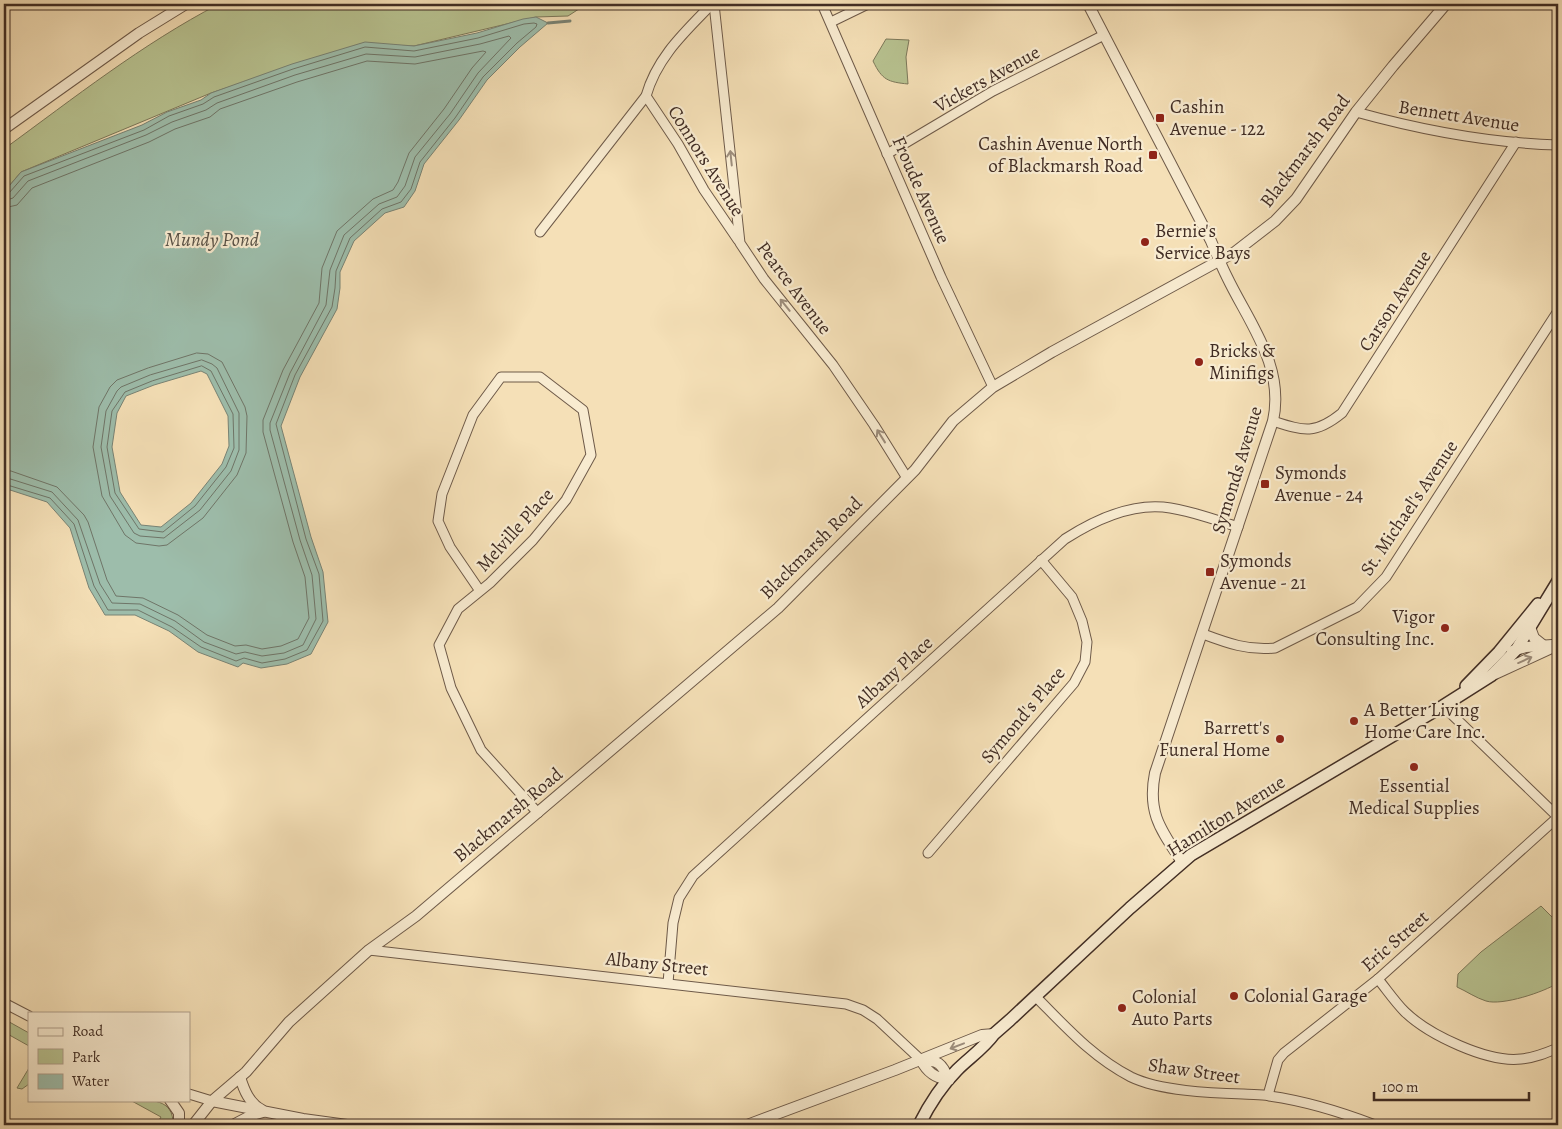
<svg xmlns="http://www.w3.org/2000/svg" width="1562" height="1129" font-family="Alegreya,serif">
<rect width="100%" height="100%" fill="#f5e0b7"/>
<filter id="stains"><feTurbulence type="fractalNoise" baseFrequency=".004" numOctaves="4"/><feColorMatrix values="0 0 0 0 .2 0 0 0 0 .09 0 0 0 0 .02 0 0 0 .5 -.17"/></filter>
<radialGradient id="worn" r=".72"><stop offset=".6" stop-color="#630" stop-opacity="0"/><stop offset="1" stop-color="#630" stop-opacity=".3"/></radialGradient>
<g fill="#b8c391" stroke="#7c785a">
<path d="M219,4H580L582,7L568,16L536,17L414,46L360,44L211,93L21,172L4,192V149C74,98 142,44 219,4Z"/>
<path d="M886,39L909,40L906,57L908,84C888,82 882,80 873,61Z"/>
<path d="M1541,906L1558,923V983C1544,992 1502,1006 1486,1001C1476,998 1466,991 1457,987L1458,974L1481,952Z"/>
<polygon points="4,1019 29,1033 29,1046 4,1032"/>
<polygon points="29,1068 29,1084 22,1089 17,1088"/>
<path d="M130,1100C150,1100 174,1098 173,1125H156L161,1117Z"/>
</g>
<path fill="#9dbdab" stroke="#788375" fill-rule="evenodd" d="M536,17L548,23L520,47L487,80L459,120L424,164L415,191L404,207L385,213L354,241L340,272V288L337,309L300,377L281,426L311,537L323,572L328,622L311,654L287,664L261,668L243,663L238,667L198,652L169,631L135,615H105L89,588L70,528L47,502L4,488V192L21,172L142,125L167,112L201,100L211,93L292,64L365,42L414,46L477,33L523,19ZM201,371L207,374L228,416L229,446L222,464L191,503L161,527L141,525L120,492L112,447L117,413L126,396L154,385Z"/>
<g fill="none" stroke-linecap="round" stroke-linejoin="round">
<g stroke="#6f7568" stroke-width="1">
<polyline points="4,195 9,193 24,176 144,130 169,116 203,104 214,97 293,69 365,47 414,51 478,38 524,24 534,23 537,24 536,27 517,43 483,77 455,118 420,162 411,189 401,202 382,209 350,238 336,271 335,288 332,307 295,375 276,424 306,539 319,574 323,621 307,650 285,659 262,663 244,658 236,661 201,647 172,627 138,610 108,610 94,586 74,524 50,498 4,484"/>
<polyline points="4,201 13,198 28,181 146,135 172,122 206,110 217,103 295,75 366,54 415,57 480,44 509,36 511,38 478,73 450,114 415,157 405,186 397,197 379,204 344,235 330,270 326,305 290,373 270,423 270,430 300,540 312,575 316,619 303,645 284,653 262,656 245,652 236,654 204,642 175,621 140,604 112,603 100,584 78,520 52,492 4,477"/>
<polyline points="4,208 17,205 32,188 149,142 175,129 210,117 220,109 297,82 367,61 415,64 483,51 486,52 472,68 444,109 409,153 398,182 393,190 373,199 337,231 322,268 319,303 283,370 263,420 263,432 293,542 305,577 309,618 298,639 281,646 262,649 246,645 235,646 207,635 178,615 143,598 116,596 107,580 88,522 84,515 57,487 11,471 4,470"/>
<polygon points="197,353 208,354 222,362 245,407 247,416 246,453 237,475 203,518 167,545 159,546 136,543 125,535 102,496 93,447 99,407 110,387 117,380 148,368"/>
<polygon points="202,360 212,364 217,368 239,413 239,450 231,471 200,510 164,538 140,536 134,533 110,496 101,447 106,411 117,391 121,387 150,375"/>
<polygon points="202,366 211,371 233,414 234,448 226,467 195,506 163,532 139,529 115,493 107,447 112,411 125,392 152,381"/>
</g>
<polyline stroke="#788375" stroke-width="3" points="548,23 570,21"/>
<defs>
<g id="minor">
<polyline points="714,4 740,243 764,279 833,365 874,425 907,478"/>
<polyline points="822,4 941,277 993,387"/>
<polyline points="831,22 868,4"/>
<polyline points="646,96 678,144 704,190 738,240"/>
<path d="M1356,112C1421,130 1490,143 1558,145"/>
<polyline points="887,154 993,91 1104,35"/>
<path d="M540,232L646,96C657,57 685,32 712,4"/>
<path d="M1273,421C1304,431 1315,435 1342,413L1516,142"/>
<polyline points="480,591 450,547 438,521 442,494 473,415 501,377 540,377 583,410 591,455 566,500 533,540 490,583 458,609 439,645 451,688 481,750 538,813"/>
<path d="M1203,634C1227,643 1249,651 1275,648L1357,607L1386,577L1558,311"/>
<polyline points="928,853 1074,683 1085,662 1087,642 1082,621 1072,597 1041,560"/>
<polyline points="369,950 846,1004 863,1010 877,1019 921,1060"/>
<path d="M1378,979C1387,990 1395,1002 1405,1012C1429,1035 1488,1063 1521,1059C1534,1058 1546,1053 1558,1048"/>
<path d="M668,983L673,923L679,898L693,876L1065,539C1093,521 1128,504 1163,507C1188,510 1213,519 1238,527"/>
<path d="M1035,996C1065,1026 1092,1057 1131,1077C1160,1091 1210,1093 1243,1094C1252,1095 1261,1094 1269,1096C1306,1101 1341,1112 1375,1125"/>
<polyline points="4,1003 29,1016"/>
<polyline points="189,1094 212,1101"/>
<polyline points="1268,1095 1278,1060 1284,1053 1378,979 1558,817 1443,706"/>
</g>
<g id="tertiary">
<path d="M1088,4L1211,241C1216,253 1221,265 1227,277C1249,323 1285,366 1273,421L1155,773C1147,813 1161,830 1182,862"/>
<polyline points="4,129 139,33 186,4"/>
<polyline points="1530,627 1534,638 1544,646"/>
<polyline points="1512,651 1526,647 1552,645"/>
<polyline points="1495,674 1558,645"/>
<path d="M921,1060C938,1060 942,1063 949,1080C935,1078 927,1072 921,1060Z"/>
<path d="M240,1077C244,1090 249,1103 262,1110"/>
<polyline points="170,1100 179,1113 179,1125"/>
<polyline points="212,1101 303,1119 347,1125"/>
<polyline points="193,1125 212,1101 246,1072 289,1022 369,950 416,916 778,608 915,470 953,421 993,387 1052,352 1235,252 1275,221 1296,199 1356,112 1393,66 1446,4"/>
<polyline points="233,1125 252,1115 263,1112"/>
<polyline points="747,1125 895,1070 982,1035 994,1034"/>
</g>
<g id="secondary">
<polyline points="1466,686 1499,652 1538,604"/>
<path d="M919,1125C929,1105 941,1086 957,1070C969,1058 984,1048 994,1034L1010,1020L1130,908L1191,855L1443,706L1492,675L1516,650L1558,581"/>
</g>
</defs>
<use href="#minor" stroke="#6e5a49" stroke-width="11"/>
<use href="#tertiary" stroke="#6e5a49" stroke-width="12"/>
<use href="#secondary" stroke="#412d24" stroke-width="14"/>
<use href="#minor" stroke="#f8ebd0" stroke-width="9"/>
<use href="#tertiary" stroke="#f8ebd0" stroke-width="10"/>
<use href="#secondary" stroke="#f8ebd0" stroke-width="11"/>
</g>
<defs><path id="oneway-shaft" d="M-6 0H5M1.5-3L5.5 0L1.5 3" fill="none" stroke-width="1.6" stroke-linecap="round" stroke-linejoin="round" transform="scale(1.25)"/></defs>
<g stroke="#9c8c7a">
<use href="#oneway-shaft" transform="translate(731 158) rotate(-96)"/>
<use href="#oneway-shaft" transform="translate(785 305) rotate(-129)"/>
<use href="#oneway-shaft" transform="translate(881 436) rotate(-122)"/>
<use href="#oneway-shaft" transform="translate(1525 660) rotate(-24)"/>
<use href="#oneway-shaft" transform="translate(957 1046) rotate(159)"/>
</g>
<g fill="#8f2418" stroke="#f8ebd0" stroke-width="2">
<rect x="1155" y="113" width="10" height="10" rx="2.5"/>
<rect x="1148" y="150" width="10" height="10" rx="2.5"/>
<circle cx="1145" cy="242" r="5"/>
<circle cx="1199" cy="362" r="5"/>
<rect x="1260" y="479" width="10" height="10" rx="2.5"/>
<rect x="1205" y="567" width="10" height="10" rx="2.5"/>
<circle cx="1445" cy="628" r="5"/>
<circle cx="1354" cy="721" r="5"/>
<circle cx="1280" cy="739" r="5"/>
<circle cx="1414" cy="767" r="5"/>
<circle cx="1234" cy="996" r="5"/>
<circle cx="1122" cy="1008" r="5"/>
</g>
<g text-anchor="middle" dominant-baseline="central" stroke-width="4.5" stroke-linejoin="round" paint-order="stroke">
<g font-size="19" fill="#412d24" stroke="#f8ebd0">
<text transform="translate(987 79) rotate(-29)">Vickers Avenue</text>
<text transform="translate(1459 116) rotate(9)">Bennett Avenue</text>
<text transform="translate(1305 151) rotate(-53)">Blackmarsh Road</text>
<text transform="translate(706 161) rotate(58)">Connors Avenue</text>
<text transform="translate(921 190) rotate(66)">Froude Avenue</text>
<text transform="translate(794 288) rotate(53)">Pearce Avenue</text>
<text transform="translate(1395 301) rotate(-57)">Carson Avenue</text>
<text transform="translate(1237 470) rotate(-73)">Symonds Avenue</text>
<text transform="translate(1409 508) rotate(-56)">St. Michael's Avenue</text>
<text transform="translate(515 530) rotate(-48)">Melville Place</text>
<text transform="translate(811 548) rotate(-45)">Blackmarsh Road</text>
<text transform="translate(894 672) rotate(-42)">Albany Place</text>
<text transform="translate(1023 715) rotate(-50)">Symond's Place</text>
<text transform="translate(508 815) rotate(-40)">Blackmarsh Road</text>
<text transform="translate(1226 816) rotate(-32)">Hamilton Avenue</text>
<text transform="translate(1395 941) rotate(-41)">Eric Street</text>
<text transform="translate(657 964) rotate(6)">Albany Street</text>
<text transform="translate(1194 1071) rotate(8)">Shaw Street</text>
</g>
<g font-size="19" fill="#412d24" stroke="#f8ebd0" text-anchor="start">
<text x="1170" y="107">Cashin<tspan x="1170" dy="22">Avenue - 122</tspan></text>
<text x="1143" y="144" text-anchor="end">Cashin Avenue North<tspan x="1143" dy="22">of Blackmarsh Road</tspan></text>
<text x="1155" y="231">Bernie's<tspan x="1155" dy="22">Service Bays</tspan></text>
<text x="1209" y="351">Bricks &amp;<tspan x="1209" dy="22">Minifigs</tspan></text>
<text x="1275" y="473">Symonds<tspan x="1275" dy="22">Avenue - 24</tspan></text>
<text x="1220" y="561">Symonds<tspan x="1220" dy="22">Avenue - 21</tspan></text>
<text x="1435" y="617" text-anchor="end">Vigor<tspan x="1435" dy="22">Consulting Inc.</tspan></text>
<text x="1364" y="710">A Better Living<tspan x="1364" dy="22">Home Care Inc.</tspan></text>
<text x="1270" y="728" text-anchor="end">Barrett's<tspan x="1270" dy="22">Funeral Home</tspan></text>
<text x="1414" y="786" text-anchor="middle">Essential<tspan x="1414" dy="22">Medical Supplies</tspan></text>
<text x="1244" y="996">Colonial Garage</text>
<text x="1132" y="997">Colonial<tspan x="1132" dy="22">Auto Parts</tspan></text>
</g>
<g font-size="20" font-style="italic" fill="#585146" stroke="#f8ebd0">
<text x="212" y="239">Mundy Pond</text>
</g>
</g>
<rect width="1562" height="1129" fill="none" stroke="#f5e0b7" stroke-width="20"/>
<rect x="5" y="5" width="1552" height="1119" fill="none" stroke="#412d24" stroke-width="2.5"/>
<rect x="10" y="10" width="1542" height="1109" fill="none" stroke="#412d24"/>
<rect x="28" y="1012" width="162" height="90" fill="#f8ebd0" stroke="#af9f8b"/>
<rect x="38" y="1028" width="25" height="8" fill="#f8ebd0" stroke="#af9f8b"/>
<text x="72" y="1036" font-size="15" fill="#412d24">Road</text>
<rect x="38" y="1049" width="25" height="15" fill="#b8c391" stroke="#af9f8b"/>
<text x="72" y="1062" font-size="15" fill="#412d24">Park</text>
<rect x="38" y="1074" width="25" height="15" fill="#9dbdab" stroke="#af9f8b"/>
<text x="72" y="1086" font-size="15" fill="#412d24">Water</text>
<path d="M1374 1092v8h155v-8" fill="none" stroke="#412d24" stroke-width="2.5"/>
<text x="1382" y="1092" font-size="15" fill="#412d24" stroke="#f8ebd0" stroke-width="4" paint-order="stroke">100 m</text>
<rect width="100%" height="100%" filter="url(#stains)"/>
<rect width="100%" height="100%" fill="url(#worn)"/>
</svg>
